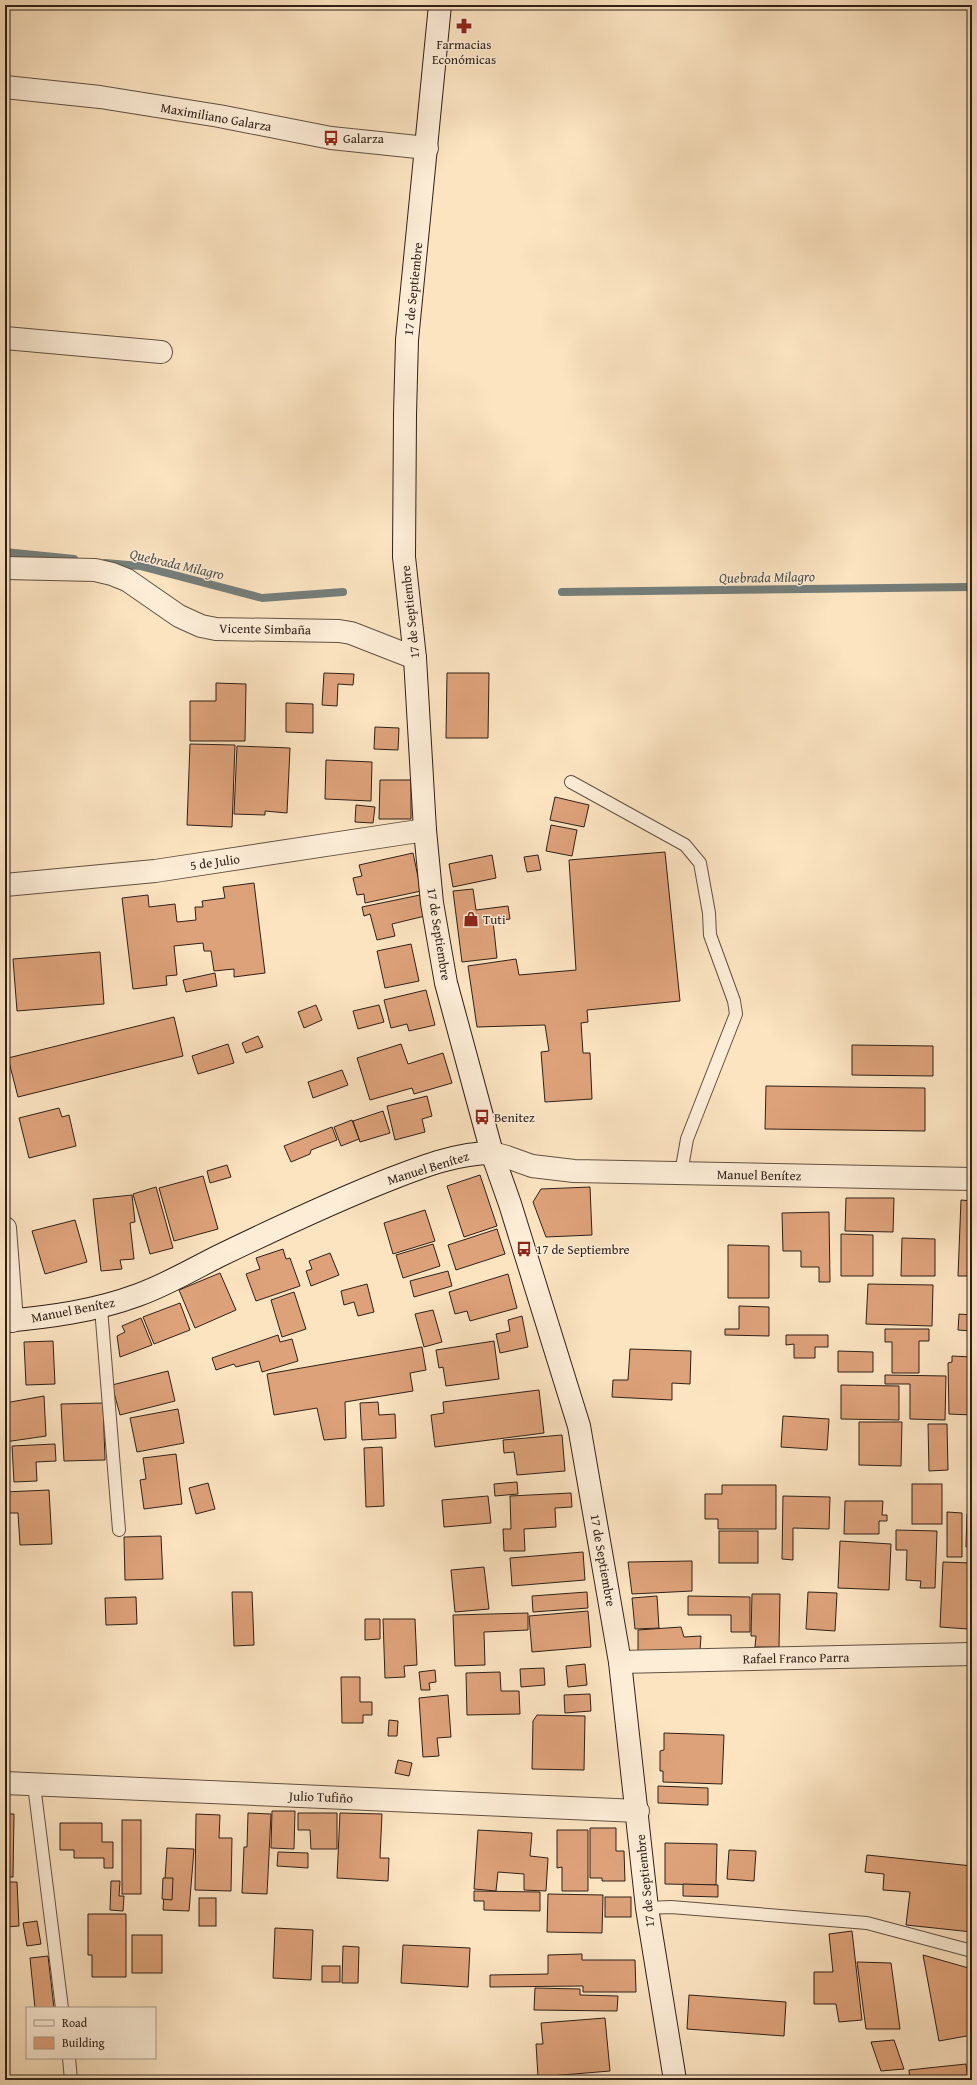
<svg xmlns="http://www.w3.org/2000/svg" width="977" height="2085" font-family="'Gentium Book Plus',serif">
<rect width="100%" height="100%" fill="#fce4c1"/>
<filter id="stains"><feTurbulence type="fractalNoise" baseFrequency=".005" numOctaves="4"/><feColorMatrix values="0 0 0 0 .2 0 0 0 0 .09 0 0 0 0 .02 0 0 0 .5 -.17"/></filter>
<radialGradient id="worn" r=".72"><stop offset=".6" stop-color="#630" stop-opacity="0"/><stop offset="1" stop-color="#630" stop-opacity=".3"/></radialGradient>
<g fill="none" stroke-linecap="round" stroke-linejoin="round">
<g stroke="#757e7a" stroke-width="8">
<polyline points="5,552 74,559"/>
<polyline points="105,563 140,566 262,598 343,592"/>
<polyline points="562,592 972,587"/>
</g>
</g>
<g fill="#dea27a" stroke="#2f2016">
<polygon points="324,673 354,674 353,685 338,684 337,706 322,705"/>
<polygon points="447,673 489,673 488,738 446,738"/>
<polygon points="216,683 246,684 245,741 190,741 190,701 216,701"/>
<polygon points="286,703 313,704 313,733 286,732"/>
<polygon points="375,727 399,728 398,750 374,749"/>
<polygon points="190,744 235,745 232,827 187,825"/>
<polygon points="237,746 290,748 287,813 265,811 265,815 234,814"/>
<polygon points="326,760 372,762 371,801 325,799"/>
<polygon points="380,780 411,780 411,819 379,819"/>
<polygon points="555,797 589,805 584,827 550,820"/>
<polygon points="356,805 375,807 373,823 355,822"/>
<polygon points="551,825 577,830 572,856 546,851"/>
<polygon points="665,852 680,1001 587,1010 588,1022 581,1023 583,1053 590,1053 592,1099 545,1102 541,1052 549,1051 545,1025 477,1027 468,966 516,959 519,975 576,970 569,860"/>
<polygon points="413,853 421,891 365,903 364,894 357,895 353,878 362,876 359,865"/>
<polygon points="492,855 496,878 453,887 449,864"/>
<polygon points="538,855 541,870 527,872 524,857"/>
<polygon points="254,883 265,973 234,977 234,969 214,971 211,951 204,951 203,943 174,946 177,975 166,976 167,985 133,989 122,898 148,895 149,907 175,904 177,922 196,920 195,907 203,907 202,901 225,898 223,887"/>
<polygon points="473,889 476,910 508,906 510,919 493,921 497,958 462,962 453,891"/>
<polygon points="420,895 425,916 392,924 395,936 377,940 370,914 364,916 362,907"/>
<polygon points="411,944 419,981 385,988 377,951"/>
<polygon points="100,952 104,1004 17,1011 13,959"/>
<polygon points="215,973 217,986 186,992 183,980"/>
<polygon points="426,990 435,1025 409,1031 407,1024 391,1028 384,1000"/>
<polygon points="316,1005 322,1020 304,1028 298,1012"/>
<polygon points="379,1005 384,1022 358,1029 353,1011"/>
<polygon points="174,1017 183,1056 18,1097 8,1058"/>
<polygon points="258,1036 263,1047 246,1053 242,1043"/>
<polygon points="228,1044 234,1063 198,1074 192,1056"/>
<polygon points="401,1044 408,1064 443,1053 452,1083 414,1094 412,1088 370,1100 357,1058"/>
<polygon points="852,1045 933,1046 933,1076 852,1075"/>
<polygon points="342,1070 348,1085 313,1098 308,1082"/>
<polygon points="766,1086 925,1088 925,1131 765,1129"/>
<polygon points="427,1096 432,1116 422,1119 425,1132 395,1140 387,1106"/>
<polygon points="59,1108 62,1117 69,1115 76,1146 29,1158 19,1118"/>
<polygon points="383,1111 390,1133 360,1142 353,1121"/>
<polygon points="352,1120 359,1139 341,1146 334,1127"/>
<polygon points="332,1127 337,1140 311,1150 310,1154 291,1162 284,1146"/>
<polygon points="227,1165 231,1177 210,1183 207,1171"/>
<polygon points="480,1175 497,1226 464,1237 447,1186"/>
<polygon points="203,1176 218,1229 174,1241 159,1188"/>
<polygon points="156,1187 173,1248 150,1254 133,1194"/>
<polygon points="590,1187 592,1235 546,1237 533,1202 541,1189"/>
<polygon points="132,1195 135,1222 130,1223 134,1259 120,1260 122,1269 101,1271 93,1199"/>
<polygon points="846,1198 894,1198 893,1232 845,1231"/>
<polygon points="961,1200 972,1201 972,1276 958,1276"/>
<polygon points="425,1210 435,1241 393,1254 384,1223"/>
<polygon points="829,1212 830,1282 819,1282 819,1267 801,1267 801,1251 783,1251 782,1213"/>
<polygon points="75,1220 87,1262 45,1274 32,1231"/>
<polygon points="497,1229 505,1254 456,1270 448,1245"/>
<polygon points="841,1234 873,1235 873,1276 841,1276"/>
<polygon points="902,1238 935,1239 935,1276 901,1276"/>
<polygon points="433,1244 440,1266 403,1278 396,1255"/>
<polygon points="728,1245 769,1246 769,1298 728,1298"/>
<polygon points="283,1249 286,1259 290,1258 300,1286 256,1301 246,1274 260,1269 256,1258"/>
<polygon points="330,1253 339,1275 311,1286 306,1271 312,1269 309,1261"/>
<polygon points="448,1271 452,1286 414,1297 410,1281"/>
<polygon points="220,1273 236,1310 195,1328 179,1290"/>
<polygon points="508,1274 517,1308 470,1321 467,1311 455,1314 449,1292"/>
<polygon points="367,1284 374,1312 358,1316 354,1302 344,1305 341,1291"/>
<polygon points="868,1284 933,1285 932,1326 866,1324"/>
<polygon points="294,1292 306,1329 282,1337 271,1300"/>
<polygon points="180,1303 190,1330 154,1344 143,1317"/>
<polygon points="739,1306 769,1307 769,1336 725,1335 725,1329 739,1329"/>
<polygon points="433,1310 442,1342 424,1347 415,1314"/>
<polygon points="959,1314 972,1315 972,1331 958,1330"/>
<polygon points="522,1316 528,1347 500,1353 496,1334 510,1331 508,1320"/>
<polygon points="141,1318 152,1345 120,1357 117,1336 125,1332 122,1326"/>
<polygon points="885,1329 929,1329 929,1341 919,1341 919,1373 892,1373 892,1342 885,1342"/>
<polygon points="278,1335 280,1342 292,1339 298,1361 262,1372 259,1361 236,1367 234,1364 216,1370 212,1358"/>
<polygon points="786,1335 828,1335 828,1347 815,1347 815,1358 794,1358 794,1344 786,1345"/>
<polygon points="53,1341 55,1384 26,1385 24,1342"/>
<polygon points="494,1341 499,1379 446,1386 443,1367 439,1368 436,1350"/>
<polygon points="422,1347 426,1370 410,1373 413,1391 345,1402 346,1438 324,1440 317,1408 274,1415 267,1374"/>
<polygon points="630,1349 691,1351 690,1384 672,1383 672,1400 612,1397 613,1380 628,1380"/>
<polygon points="838,1351 873,1352 873,1372 838,1372"/>
<polygon points="952,1356 972,1357 972,1415 949,1414 948,1363 952,1362"/>
<polygon points="168,1371 175,1401 120,1415 112,1385"/>
<polygon points="885,1375 946,1376 945,1420 910,1419 910,1384 885,1384"/>
<polygon points="841,1385 899,1386 899,1420 841,1419"/>
<polygon points="539,1390 544,1433 435,1447 431,1415 444,1413 443,1402"/>
<polygon points="44,1396 46,1436 5,1442 5,1403"/>
<polygon points="378,1402 379,1415 395,1414 396,1438 362,1440 360,1403"/>
<polygon points="103,1403 105,1460 64,1461 61,1404"/>
<polygon points="178,1409 184,1443 137,1452 130,1418"/>
<polygon points="783,1416 829,1419 827,1450 781,1447"/>
<polygon points="859,1422 902,1422 901,1466 859,1465"/>
<polygon points="928,1424 947,1424 948,1470 929,1471"/>
<polygon points="562,1435 565,1471 517,1475 514,1452 504,1453 503,1440"/>
<polygon points="55,1444 56,1461 36,1462 37,1481 14,1482 12,1446"/>
<polygon points="382,1447 384,1506 366,1507 364,1448"/>
<polygon points="176,1454 182,1504 144,1509 140,1480 146,1479 143,1458"/>
<polygon points="517,1482 518,1494 495,1496 494,1484"/>
<polygon points="208,1483 215,1509 196,1514 189,1488"/>
<rect x="912" y="1484" width="30" height="40"/>
<polygon points="722,1485 776,1485 776,1529 718,1529 718,1519 705,1519 705,1494 722,1494"/>
<polygon points="49,1490 52,1544 20,1545 18,1513 5,1513 5,1492"/>
<polygon points="571,1493 572,1507 555,1508 556,1527 524,1529 525,1551 504,1551 503,1529 511,1529 510,1496"/>
<polygon points="488,1496 491,1523 444,1527 442,1500"/>
<polygon points="783,1496 830,1497 829,1529 793,1528 793,1560 782,1559"/>
<polygon points="845,1501 883,1501 882,1515 887,1515 887,1521 879,1521 879,1534 844,1534"/>
<polygon points="947,1512 962,1513 962,1557 947,1557"/>
<polygon points="967,1514 972,1514 972,1547 966,1547"/>
<polygon points="896,1530 937,1531 935,1588 920,1588 921,1581 906,1580 907,1550 896,1550"/>
<rect x="719" y="1531" width="39" height="32"/>
<polygon points="161,1536 163,1579 125,1580 124,1537"/>
<polygon points="840,1541 891,1544 889,1590 838,1588"/>
<polygon points="583,1552 585,1580 512,1586 510,1558"/>
<polygon points="692,1561 692,1591 632,1594 628,1562"/>
<polygon points="943,1562 972,1563 972,1598 970,1599 968,1629 940,1627"/>
<polygon points="484,1567 489,1609 455,1612 451,1570"/>
<polygon points="232,1592 252,1592 254,1645 234,1646"/>
<polygon points="587,1592 588,1608 533,1612 532,1596"/>
<polygon points="808,1592 837,1593 835,1631 806,1629"/>
<polygon points="752,1594 780,1594 779,1647 755,1647 756,1636 751,1636"/>
<polygon points="657,1596 659,1628 635,1629 632,1598"/>
<polygon points="688,1596 750,1597 750,1632 731,1632 731,1615 688,1615"/>
<polygon points="136,1597 137,1624 106,1625 105,1598"/>
<polygon points="588,1611 591,1647 532,1652 529,1616"/>
<polygon points="528,1613 528,1630 484,1632 485,1665 455,1666 453,1615"/>
<polygon points="365,1619 380,1619 380,1639 365,1640"/>
<polygon points="383,1619 415,1619 417,1665 404,1666 405,1677 385,1678"/>
<polygon points="681,1627 684,1637 701,1636 700,1650 638,1651 638,1630"/>
<polygon points="585,1664 587,1685 568,1687 566,1666"/>
<polygon points="544,1668 545,1685 521,1687 520,1669"/>
<polygon points="435,1670 436,1682 429,1683 430,1690 421,1690 419,1672"/>
<polygon points="500,1672 501,1691 519,1691 520,1714 467,1715 466,1673"/>
<polygon points="341,1677 360,1677 360,1702 372,1702 372,1715 363,1715 363,1723 342,1723"/>
<polygon points="590,1694 591,1711 565,1713 564,1695"/>
<polygon points="448,1695 451,1737 437,1738 439,1756 423,1757 419,1698"/>
<polygon points="537,1715 585,1716 584,1770 532,1769 533,1721"/>
<polygon points="389,1720 398,1721 397,1736 388,1736"/>
<polygon points="664,1733 724,1735 722,1784 663,1782 663,1771 660,1771 660,1751 664,1750"/>
<polygon points="398,1760 412,1763 409,1776 395,1773"/>
<polygon points="658,1786 708,1788 708,1805 658,1803"/>
<polygon points="272,1811 295,1811 294,1849 271,1848"/>
<polygon points="248,1813 271,1814 267,1894 242,1893 244,1847 247,1847"/>
<polygon points="298,1813 337,1813 337,1849 311,1849 310,1830 298,1830"/>
<polygon points="340,1813 382,1814 380,1858 389,1858 388,1881 337,1878"/>
<polygon points="5,1814 14,1814 13,1877 5,1877"/>
<polygon points="196,1814 220,1815 219,1838 232,1838 231,1891 195,1890"/>
<rect x="122" y="1820" width="19" height="74"/>
<polygon points="60,1823 102,1823 102,1842 113,1842 113,1868 104,1868 104,1858 74,1858 74,1850 60,1850"/>
<polygon points="590,1828 616,1828 616,1851 624,1851 625,1881 602,1881 602,1878 590,1878"/>
<polygon points="478,1830 532,1833 530,1856 548,1858 546,1891 524,1890 524,1874 498,1872 496,1891 474,1889"/>
<polygon points="557,1830 588,1830 588,1891 562,1891 562,1867 557,1868"/>
<polygon points="665,1843 717,1844 716,1885 665,1884"/>
<polygon points="167,1848 194,1849 189,1911 163,1910"/>
<polygon points="729,1850 756,1851 754,1881 727,1879"/>
<polygon points="278,1852 308,1853 308,1868 277,1866"/>
<polygon points="867,1855 972,1866 972,1932 906,1925 910,1892 883,1890 884,1874 865,1872"/>
<polygon points="163,1878 173,1878 172,1900 162,1899"/>
<polygon points="111,1881 120,1881 119,1896 124,1896 123,1911 110,1910"/>
<polygon points="5,1882 17,1882 19,1926 6,1927"/>
<polygon points="683,1884 718,1885 718,1897 683,1896"/>
<polygon points="474,1891 540,1892 540,1911 484,1910 484,1901 474,1901"/>
<polygon points="548,1894 603,1895 602,1933 547,1932"/>
<rect x="605" y="1897" width="26" height="20"/>
<rect x="199" y="1898" width="17" height="28"/>
<polygon points="88,1914 126,1914 126,1977 92,1977 92,1955 88,1955"/>
<polygon points="37,1921 41,1944 27,1946 23,1923"/>
<polygon points="275,1928 313,1930 311,1980 273,1978"/>
<polygon points="852,1931 862,2020 839,2022 836,2004 814,2004 814,1972 833,1972 829,1934"/>
<rect x="132" y="1935" width="30" height="38"/>
<polygon points="403,1945 470,1948 468,1987 401,1983"/>
<polygon points="343,1946 359,1947 358,1983 342,1983"/>
<polygon points="582,1954 582,1960 635,1960 636,1992 583,1992 583,1986 490,1987 490,1975 548,1974 548,1955"/>
<polygon points="923,1955 972,1969 972,2035 939,2041"/>
<polygon points="48,1956 54,2008 35,2008 30,1958"/>
<polygon points="857,1962 891,1963 900,2029 866,2029"/>
<rect x="322" y="1966" width="18" height="16"/>
<polygon points="535,1988 580,1989 580,1995 618,1996 617,2011 534,2010"/>
<polygon points="689,1995 786,2002 784,2036 687,2029"/>
<polygon points="605,2018 610,2071 538,2077 536,2044 543,2044 541,2023"/>
<polygon points="894,2040 904,2069 881,2071 871,2042"/>
<polygon points="966,2064 968,2080 910,2080 909,2070"/>
<polygon points="652,2076 653,2080 596,2080 596,2077"/>
</g>
<g fill="none" stroke-linecap="round" stroke-linejoin="round">
<defs>
<g id="lane">
<polyline points="571,782 685,845 700,863 709,913 710,935 734,1001 736,1014 687,1139 681,1173"/>
<polyline points="101,1308 119,1530"/>
<polyline points="34,1785 62,2008"/>
<polyline points="647,1908 671,1907 867,1923 972,1951"/>
<polyline points="69,2058 71,2080"/>
</g>
<g id="street">
<polyline points="5,87 100,97 219,116 331,138 427,148"/>
<polyline points="5,338 161,352"/>
<polyline points="5,568 95,570 112,574 127,580 179,616 201,626 216,629 339,631 351,633 415,658"/>
<polyline points="5,885 155,871 425,830"/>
<polyline points="492,1153 507,1157 532,1166 574,1171 972,1179"/>
<polyline points="5,1228 12,1321"/>
<polyline points="620,1662 972,1654"/>
<polyline points="5,1783 638,1811"/>
</g>
<g id="secondary">
<polyline points="440,5 407,340 405,414 404,557 415,658 425,830 432,903 446,983 492,1153 510,1204 579,1426 620,1662 647,1908 675,2080"/>
<path d="M5,1321C50,1317 95,1311 138,1295C166,1285 193,1269 219,1256C277,1228 334,1201 393,1178C424,1166 458,1153 492,1153"/>
</g>
</defs>
<use href="#lane" stroke="#625141" stroke-width="14"/>
<use href="#street" stroke="#625141" stroke-width="24"/>
<use href="#secondary" stroke="#2f2016" stroke-width="24"/>
<use href="#lane" stroke="#fdedd7" stroke-width="12"/>
<use href="#street" stroke="#fdedd7" stroke-width="22"/>
<use href="#secondary" stroke="#fdedd7" stroke-width="22"/>
</g>
<defs>
<symbol id="pharmacy-bare" viewBox="-9 -9 18 18"><path d="M-2-6h4v4h4v4h-4v4h-4v-4h-4v-4h4Z" fill="#8f2418" stroke="#fdedd7" stroke-width="2.5" paint-order="stroke"/></symbol>
<symbol id="bus-bare" viewBox="-9 -9 18 18"><path d="M-5-6H5V4H4V6H2V4H-2V6H-4V4H-5ZM-3.5-4V0h7V-4ZM-3.5 1.2v1.5H-2V1.2ZM2 1.2v1.5H3.5V1.2Z" fill="#8f2418" stroke="#fdedd7" stroke-width="2.5" paint-order="stroke"/></symbol>
<symbol id="shop-bare" viewBox="-9 -9 18 18"><path d="M-5-2.5h2.3a2.7 3.5 0 0 1 5.4 0H5L5.5 6h-11ZM-1.5-2.5h3a1.5 2.3 0 0 0-3 0Z" fill="#8f2418" stroke="#fdedd7" stroke-width="2.5" paint-order="stroke"/></symbol>
</defs>
<g fill-rule="evenodd">
<use href="#pharmacy-bare" x="453" y="15" width="22" height="22"/>
<use href="#bus-bare" x="320" y="127" width="22" height="22"/>
<use href="#shop-bare" x="460" y="908" width="22" height="22"/>
<use href="#bus-bare" x="471" y="1106" width="22" height="22"/>
<use href="#bus-bare" x="513" y="1238" width="22" height="22"/>
</g>
<g text-anchor="middle" dominant-baseline="central" stroke-width="3" stroke-linejoin="round" paint-order="stroke">
<g font-size="13" fill="#2f2016" stroke="#fdedd7" text-anchor="start">
<text x="464" y="44" text-anchor="middle">Farmacias<tspan x="464" dy="15">Económicas</tspan></text>
<text x="343" y="138">Galarza</text>
<text x="483" y="919">Tuti</text>
<text x="494" y="1117">Benitez</text>
<text x="536" y="1249">17 de Septiembre</text>
</g>
<g font-size="13" fill="#2f2016" stroke="#fdedd7">
<text transform="translate(216 117) rotate(10)">Maximiliano Galarza</text>
<text transform="translate(413 289) rotate(-84)">17 de Septiembre</text>
<text transform="translate(410 612) rotate(-96)">17 de Septiembre</text>
<text transform="translate(265 629) rotate(1)">Vicente Simbaña</text>
<text transform="translate(215 862) rotate(-8)">5 de Julio</text>
<text transform="translate(439 934) rotate(81)">17 de Septiembre</text>
<text transform="translate(428 1168) rotate(-17)">Manuel Benítez</text>
<text transform="translate(759 1175) rotate(1)">Manuel Benítez</text>
<text transform="translate(73 1310) rotate(-11)">Manuel Benítez</text>
<text transform="translate(603 1560) rotate(80)">17 de Septiembre</text>
<text transform="translate(796 1658) rotate(-1)">Rafael Franco Parra</text>
<text transform="translate(321 1797) rotate(2)">Julio Tufiño</text>
<text transform="translate(645 1881) rotate(-96)">17 de Septiembre</text>
</g>
<g font-size="14" font-style="italic" fill="#524f48" stroke="#fdedd7">
<text transform="translate(177 564) rotate(13)">Quebrada Milagro</text>
<text transform="translate(767 577) rotate(-1)">Quebrada Milagro</text>
</g>
</g>
<rect width="977" height="2085" fill="none" stroke="#fce4c1" stroke-width="20"/>
<rect x="6" y="6" width="965" height="2073" fill="none" stroke="#2f2016" stroke-width="2"/>
<rect x="10" y="10" width="957" height="2065" fill="none" stroke="#2f2016"/>
<rect x="26" y="2007" width="130" height="52" fill="#fdedd7" stroke="#ab9b8a"/>
<rect x="34" y="2020" width="20" height="6" fill="#fdedd7" stroke="#ab9b8a"/>
<text x="62" y="2027" font-size="12" fill="#2f2016">Road</text>
<rect x="34" y="2037" width="20" height="12" fill="#dea27a" stroke="#ab9b8a"/>
<text x="62" y="2047" font-size="12" fill="#2f2016">Building</text>
<rect width="100%" height="100%" filter="url(#stains)"/>
<rect width="100%" height="100%" fill="url(#worn)"/>
</svg>
